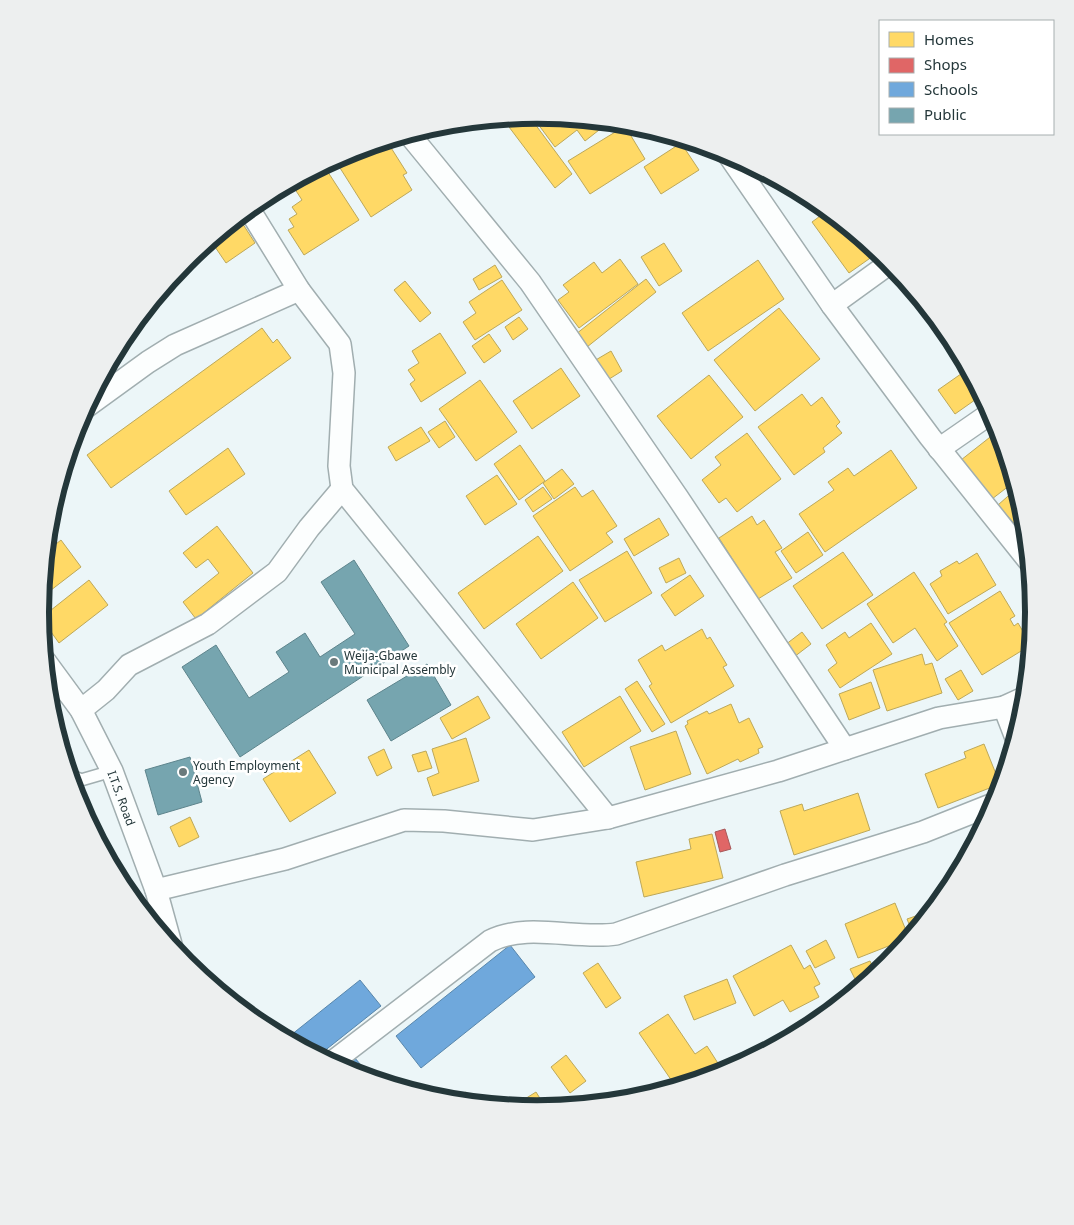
<svg xmlns="http://www.w3.org/2000/svg" width="1074" height="1225" font-family="'Noto Sans',sans-serif">
<rect width="100%" height="100%" fill="#ecf6f8"/>
<g fill="#ffd966" stroke="#bda859">
<polygon points="529,116 572,174 555,188 503,119"/>
<polygon points="532,116 537,116 608,123 585,141 577,130 555,147"/>
<polygon points="625,126 645,159 590,194 568,161"/>
<polygon points="388,143 407,173 403,175 412,190 371,217 335,160 347,153 376,145 379,149"/>
<polygon points="681,143 699,170 661,194 644,167"/>
<polygon points="324,166 359,220 304,255 288,230 294,227 289,219 297,214 292,207 302,200 291,183"/>
<polygon points="827,211 870,246 876,254 849,273 812,222"/>
<polygon points="239,218 255,243 226,263 211,241"/>
<polygon points="664,243 682,271 659,286 641,257"/>
<polygon points="620,259 638,284 579,328 558,300 569,292 563,285 594,262 602,273"/>
<polygon points="758,260 784,299 708,351 682,313"/>
<polygon points="495,265 502,277 479,290 473,279"/>
<polygon points="646,279 656,292 587,347 576,334"/>
<polygon points="502,280 522,310 475,340 463,322 476,313 469,302"/>
<polygon points="405,281 431,313 420,322 394,290"/>
<polygon points="779,308 820,359 755,411 714,360"/>
<polygon points="519,317 528,329 513,340 505,327"/>
<polygon points="262,328 273,343 277,339 291,358 111,488 87,455"/>
<polygon points="440,333 466,373 421,402 410,384 415,380 408,370 419,363 412,351"/>
<polygon points="489,334 501,351 484,363 472,346"/>
<polygon points="611,351 622,371 606,381 594,361"/>
<polygon points="561,368 580,396 532,429 513,401"/>
<polygon points="968,369 982,395 955,414 938,390"/>
<polygon points="709,375 743,417 691,459 657,416"/>
<polygon points="480,380 517,432 476,461 439,409"/>
<polygon points="802,394 811,406 822,397 840,422 836,426 842,433 823,448 825,452 794,475 758,427"/>
<polygon points="445,421 455,437 439,448 428,432"/>
<polygon points="421,427 430,441 396,461 388,447"/>
<polygon points="747,433 781,479 737,512 726,498 719,503 702,480 721,465 715,457"/>
<polygon points="994,434 1004,447 1014,482 992,499 961,460"/>
<polygon points="520,445 545,481 519,500 494,464"/>
<polygon points="228,448 245,474 186,515 169,491"/>
<polygon points="891,450 917,488 825,552 799,514 834,490 828,482 848,468 854,476"/>
<polygon points="562,469 574,484 554,499 543,483"/>
<polygon points="497,475 517,504 485,525 466,496"/>
<polygon points="543,487 552,499 533,512 525,500"/>
<polygon points="575,487 582,497 593,490 617,526 606,533 613,542 570,571 533,516"/>
<polygon points="1016,489 1025,516 1027,538 998,505"/>
<polygon points="752,516 757,525 764,520 782,548 775,552 792,578 758,599 719,538"/>
<polygon points="659,518 669,535 634,556 624,539"/>
<polygon points="217,526 253,573 196,619 183,602 219,573 208,559 196,568 183,553"/>
<polygon points="808,532 823,555 796,573 781,551"/>
<polygon points="538,536 563,571 484,629 458,593"/>
<polygon points="61,540 81,567 42,597 46,552"/>
<polygon points="627,551 652,593 605,622 579,580"/>
<polygon points="843,552 873,595 822,629 793,586"/>
<polygon points="977,553 996,585 948,614 930,584 942,576 940,571 957,561 959,564"/>
<polygon points="679,558 686,573 666,583 659,568"/>
<polygon points="914,572 947,622 944,624 958,646 937,661 915,628 893,643 867,604"/>
<polygon points="690,575 704,596 675,616 661,595"/>
<polygon points="89,580 108,605 59,643 41,618"/>
<polygon points="573,582 598,618 541,659 516,624"/>
<polygon points="1000,591 1015,616 1010,619 1014,626 1018,623 1031,645 982,675 949,623"/>
<polygon points="871,623 892,654 840,688 828,670 837,663 826,645 845,632 849,638"/>
<polygon points="702,629 707,639 710,637 727,665 723,667 734,686 671,723 649,686 652,684 638,660 662,645 665,651"/>
<polygon points="802,632 811,644 794,657 785,645"/>
<polygon points="922,654 925,665 932,663 942,693 887,711 873,670"/>
<polygon points="961,670 973,691 958,700 945,679"/>
<polygon points="637,681 665,724 652,732 625,689"/>
<polygon points="871,682 880,708 849,720 839,694"/>
<polygon points="478,696 490,718 452,739 440,718"/>
<polygon points="620,696 641,731 584,767 562,732"/>
<polygon points="731,704 739,723 749,718 763,747 758,749 759,753 740,762 738,759 707,774 685,726 688,724 687,721 707,711 709,714"/>
<polygon points="676,731 691,774 645,790 630,747"/>
<polygon points="466,738 479,781 433,796 427,778 439,773 432,749"/>
<polygon points="984,744 1000,784 938,808 925,774 966,758 964,752"/>
<polygon points="384,749 392,768 377,776 368,757"/>
<polygon points="309,750 336,793 290,822 263,779"/>
<polygon points="426,751 432,768 418,772 412,755"/>
<polygon points="858,793 870,830 794,855 780,811 802,804 804,811"/>
<polygon points="190,817 199,837 179,847 170,827"/>
<polygon points="712,834 723,878 644,897 636,862 691,849 689,839"/>
<polygon points="895,903 909,938 858,958 845,924"/>
<polygon points="933,910 913,934 907,919"/>
<polygon points="826,940 835,958 815,968 806,951"/>
<polygon points="791,945 804,969 810,965 820,984 814,987 819,997 790,1012 783,1000 754,1016 733,976"/>
<polygon points="870,961 876,974 857,983 850,969"/>
<polygon points="598,963 621,998 606,1008 583,973"/>
<polygon points="727,979 736,1003 694,1020 684,996"/>
<polygon points="668,1014 695,1054 707,1046 721,1068 707,1078 676,1087 639,1033"/>
<polygon points="566,1055 586,1081 570,1093 551,1067"/>
<polygon points="466,1092 473,1103 452,1101"/>
<polygon points="536,1092 546,1108 558,1100 563,1107 537,1109 512,1107"/>
</g>
<polygon fill="#e06666" stroke="#a85859" points="725,829 731,849 720,852 715,832"/>
<g fill="#6fa8dc" stroke="#5886ab">
<polygon points="510,945 535,977 421,1068 396,1036"/>
<polygon points="360,980 381,1006 318,1056 286,1039"/>
<polygon points="354,1057 374,1080 341,1068"/>
</g>
<g fill="#76a5af" stroke="#5d848c">
<polygon points="354,560 409,646 240,757 182,667 216,645 249,698 289,672 276,652 305,633 320,657 355,634 321,582"/>
<polygon points="427,664 451,705 391,741 367,700"/>
<polygon points="190,757 202,802 158,815 145,770"/>
</g>
<g fill="none" stroke-linecap="round" stroke-linejoin="round">
<defs>
<polyline id="lane" points="69,774 81,780 112,771"/>
<g id="street">
<polyline points="409,134 530,282 678,498 845,749"/>
<polyline points="728,154 832,305 930,437 1029,561"/>
<polyline points="249,209 299,290 340,344 344,373 339,466 342,489 608,818"/>
<polyline points="832,305 890,263"/>
<polyline points="86,407 148,362 175,345 299,290"/>
<polyline points="939,449 991,413"/>
<path id="s1" d="M45,661L81,710L112,771L156,890L172,948"/>
<polyline points="1004,707 1016,738"/>
<polyline points="81,710 106,690 129,665 208,624 277,572 309,528 342,489"/>
<polyline points="156,890 285,859 404,820 444,821 533,830 608,818 778,771 939,718 1004,707 1026,697"/>
<path d="M331,1063L490,941C528,922 575,940 616,934L785,875L923,832L996,803"/>
</g>
</defs>
<use href="#lane" stroke="#a1aeb0" stroke-width="14"/>
<use href="#street" stroke="#a1aeb0" stroke-width="24"/>
<use href="#lane" stroke="#fcfefe" stroke-width="11"/>
<use href="#street" stroke="#fcfefe" stroke-width="21"/>
</g>
<g fill="#6a7a7c" stroke="#fff" stroke-width="2">
<circle cx="334" cy="662" r="5"/>
<circle cx="183" cy="772" r="5"/>
</g>
<g text-anchor="middle" dominant-baseline="central" stroke-width="5" stroke-linejoin="round" paint-order="stroke">
<g font-size="12" fill="#24373a" stroke="#fff" text-anchor="start">
<text x="344" y="655">Weija-Gbawe<tspan x="344" dy="14">Municipal Assembly</tspan></text>
<text x="193" y="765">Youth Employment<tspan x="193" dy="14">Agency</tspan></text>
</g>
<g font-size="12" fill="#24373a" stroke="#fff">
<text stroke="none"><textPath href="#s1" startOffset="158">I.T.S. Road</textPath></text>
</g>
</g>
<path d="M0 0H1074V1225H0ZM49 612a488 488 0 1 1 976 0a488 488 0 1 1-976 0Z" fill="#edefef" fill-rule="evenodd"/>
<path fill="none" stroke="#24373a" stroke-width="6" d="M49 612a488 488 0 1 1 976 0a488 488 0 1 1-976 0Z"/>
<rect x="879" y="20" width="175" height="115" fill="#ffffff" stroke="#a7afb0"/>
<rect x="889" y="32" width="25" height="15" fill="#ffd966" stroke="#a7afb0"/>
<text x="924" y="45" font-size="15" fill="#24373a">Homes</text>
<rect x="889" y="58" width="25" height="15" fill="#e06666" stroke="#a7afb0"/>
<text x="924" y="70" font-size="15" fill="#24373a">Shops</text>
<rect x="889" y="82" width="25" height="15" fill="#6fa8dc" stroke="#a7afb0"/>
<text x="924" y="95" font-size="15" fill="#24373a">Schools</text>
<rect x="889" y="108" width="25" height="15" fill="#76a5af" stroke="#a7afb0"/>
<text x="924" y="120" font-size="15" fill="#24373a">Public</text>
</svg>
